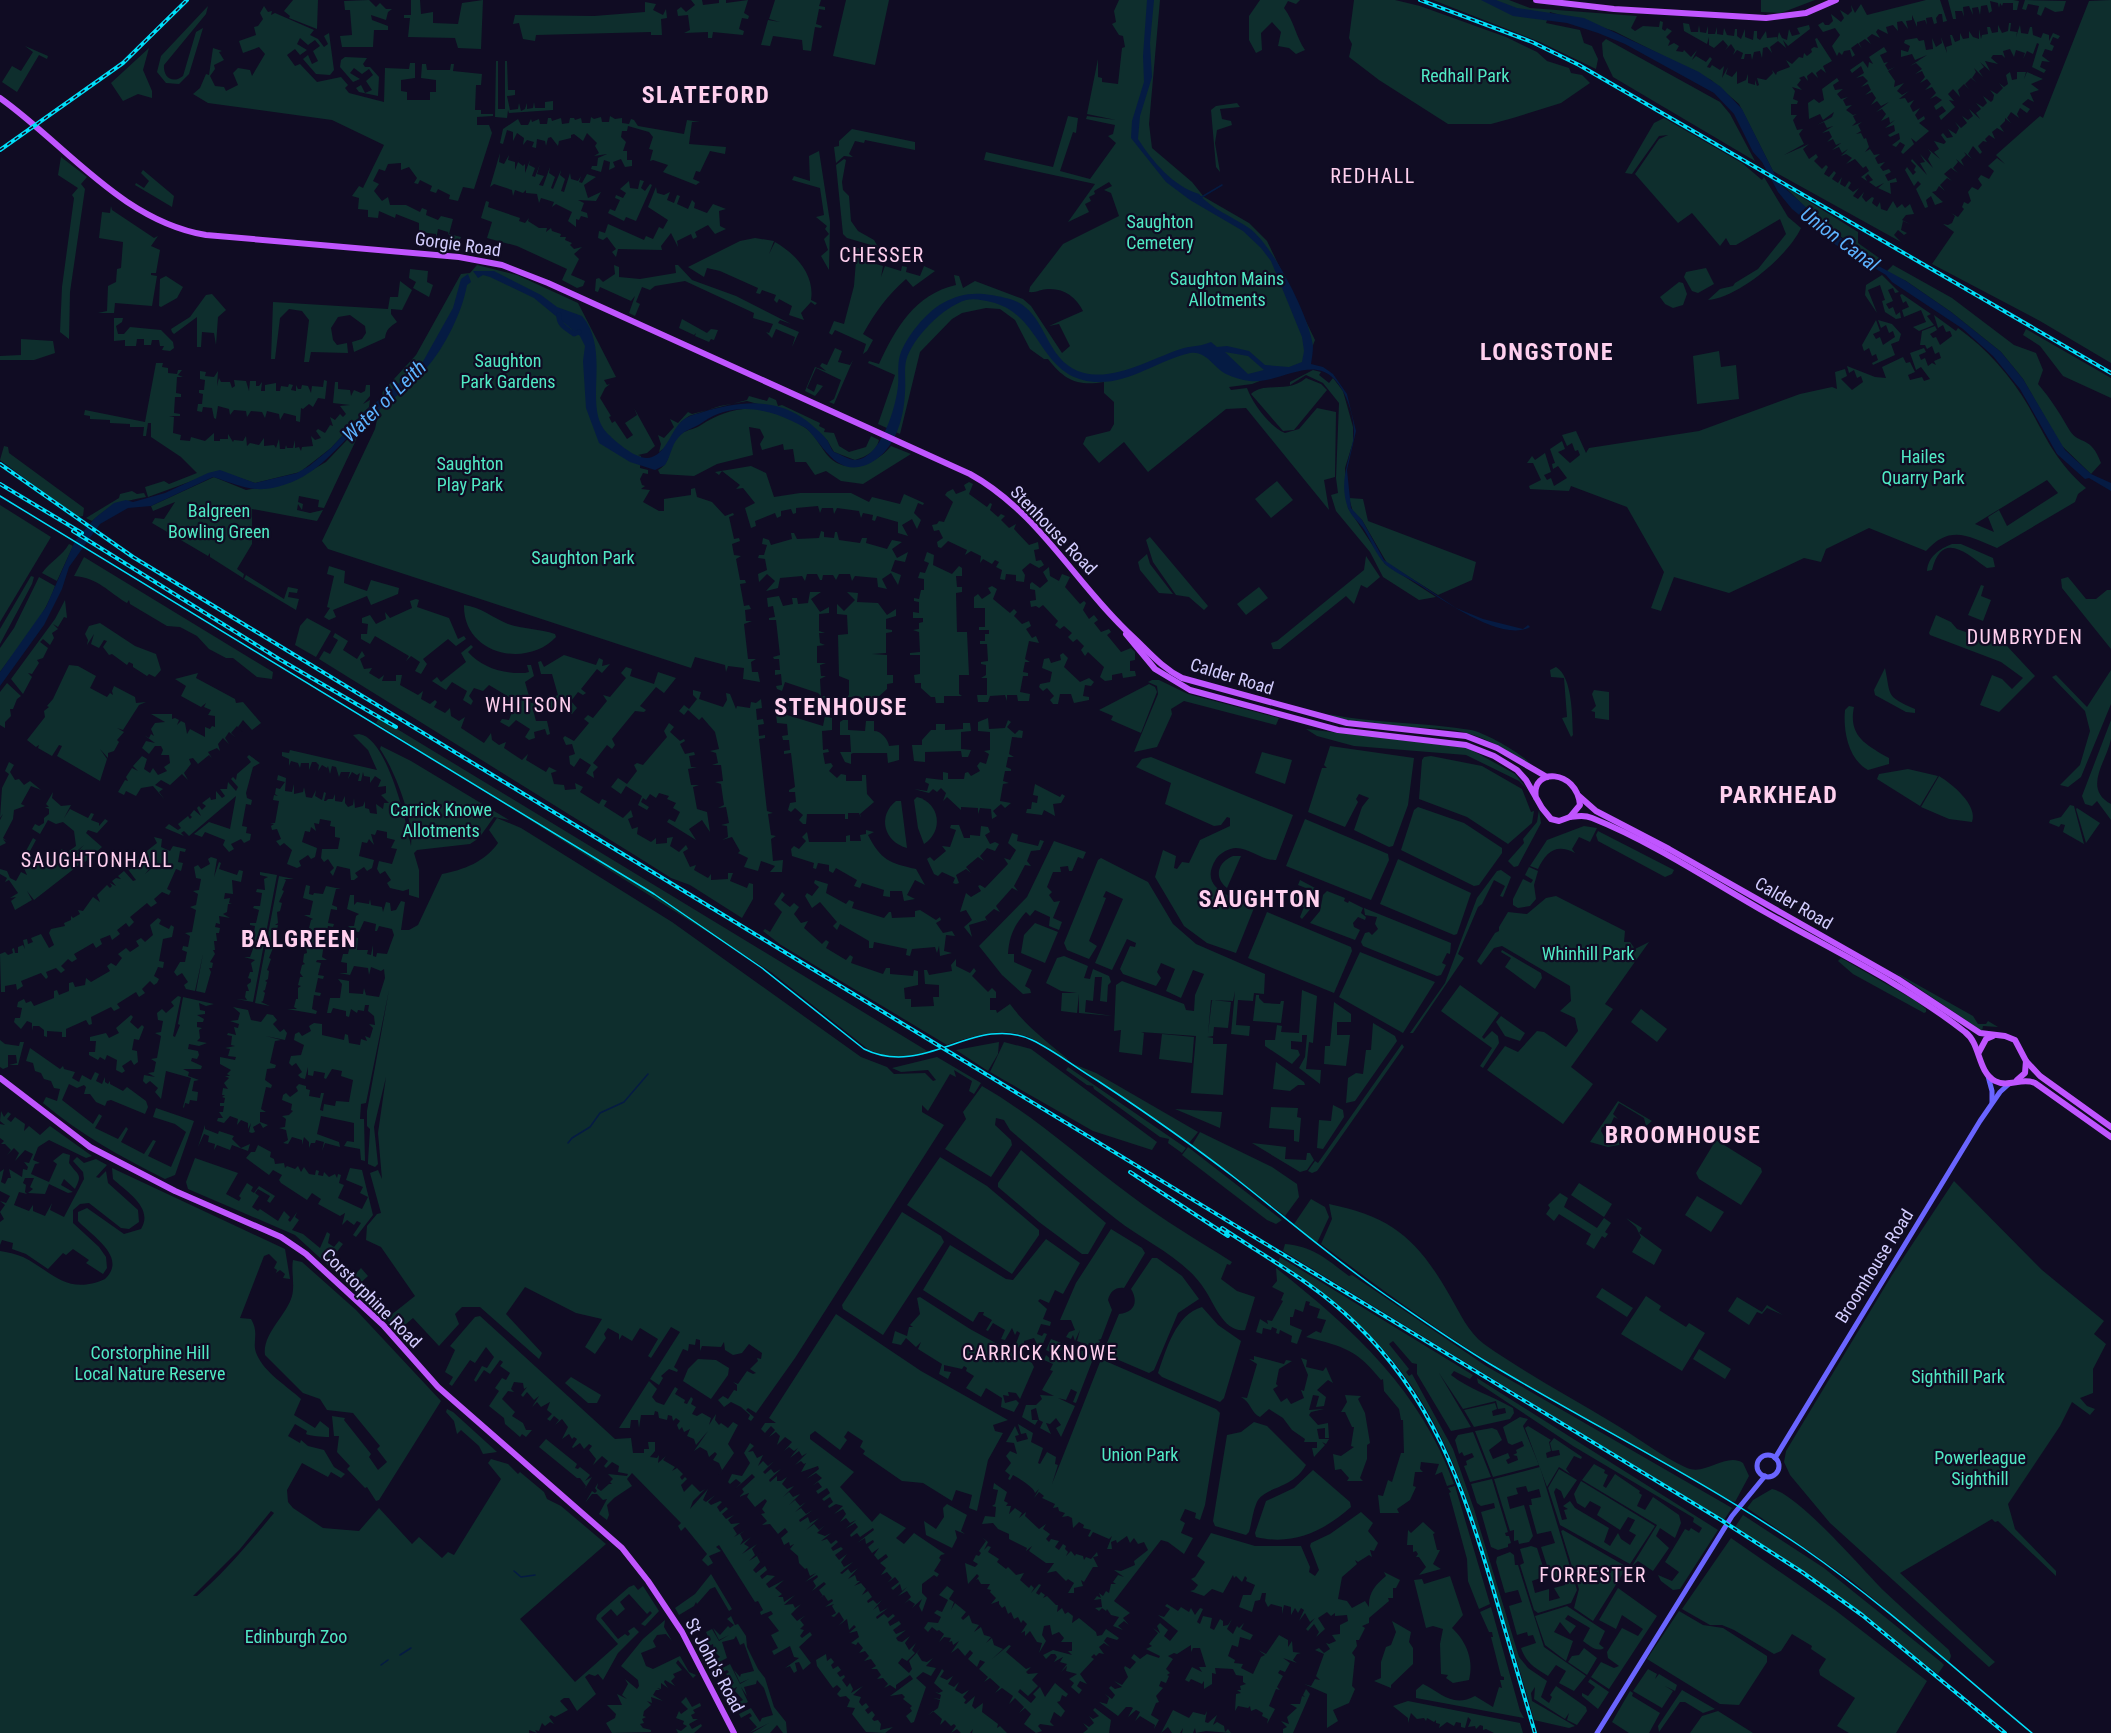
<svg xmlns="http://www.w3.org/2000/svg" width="2111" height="1733" font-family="'Roboto Condensed',sans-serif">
<rect width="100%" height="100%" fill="#100c23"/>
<g fill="#0e2e2d" fill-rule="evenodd">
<polygon points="293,0 318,0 317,29 289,18 290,16 284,11"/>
<polygon points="369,0 376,7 380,3 386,9 392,9 388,12 386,20 371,15 372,20 388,26 388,30 374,30 373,47 342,47 340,36 352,35 350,10 345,10 344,1"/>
<polygon points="411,0 420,0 421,14 433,12 433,23 458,24 462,3 483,0 481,49 458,48 455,38 408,37 410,18 404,18 404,15 411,15"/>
<polygon points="691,0 702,0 703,5 719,3 719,0 726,0 726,3 748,0 744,13 749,16 748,19 742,18 739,29 744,31 743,35 713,32 712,38 708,38 708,32 684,33 690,30 688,15 678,16 677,10 681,7 686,12 695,5"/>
<polygon points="775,0 821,0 819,6 825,7 825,10 819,9 816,24 822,26 821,28 815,27 811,51 803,50 802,40 773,36 770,46 761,45 768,20 780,22 769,19"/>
<polygon points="846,0 889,0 875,65 833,56"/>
<path d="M1119,0H1160L1149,124L1152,148L1192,182L1204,197L1249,223L1267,241L1315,340L1306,363L1252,384L1229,387L1231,390L1247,388C1253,404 1269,426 1285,433L1299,429L1317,408L1336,412L1335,477L1324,480L1329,510L1246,408L1226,409L1148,472L1124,442L1099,463L1083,444L1086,437L1110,431L1114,424V402L1104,393V382C1078,386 1065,381 1048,359H1044L1030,349L1015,320L1000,309L986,308L962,313L952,319L920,352L900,434L878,424L895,375L868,363L869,361L879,364C895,329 915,294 956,285L954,275L959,276L963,288L975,281L1023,299L1031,306L1062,353L1070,346L1059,324L1049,326L1083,311C1076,297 1064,288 1048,289C1041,289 1036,293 1029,292L1030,287L1063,244L1119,216L1111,193L1104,190L1112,186L1109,182L1094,191L1095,194L1089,197L1091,201L1085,204L1089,212L1068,222L1095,184L984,160L986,152L1053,167L1068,116L1078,118L1076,133L1073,132L1060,171L1090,179L1116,143L1108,136L1113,134L1115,125L1086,119L1087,116L1116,120L1087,114L1098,59V77L1102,78V82L1118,84L1122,48L1125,47L1123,36L1119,35L1112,24L1116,22L1114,11Z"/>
<path d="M1260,0H1300L1296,4L1288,1L1284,8C1294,21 1296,37 1305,50L1296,54L1289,48L1278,46L1281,32L1272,22L1261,33L1262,50L1256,53L1249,40V16Z"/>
<polygon points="1354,0 1395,0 1420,6 1506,37 1537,52 1547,61 1569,68 1571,73 1582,75 1590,83 1561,103 1513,118 1491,124 1448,124 1379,80 1349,57 1352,44 1349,38"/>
<polygon points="1433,0 1509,0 1530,8 1637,16 1631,28 1635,31 1643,26 1659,27 1660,21 1663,22 1662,29 1665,31 1667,28 1672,31 1666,37 1670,41 1668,46 1674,43 1679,46 1676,51 1683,52 1684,50 1691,57 1697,50 1692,60 1696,56 1706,62 1710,57 1712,59 1707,67 1710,68 1712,65 1720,70 1724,66 1722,78 1728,67 1726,74 1732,77 1737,71 1737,84 1746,80 1748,74 1748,83 1755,85 1755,80 1757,86 1759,85 1757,78 1766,80 1773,73 1772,70 1776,75 1777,72 1790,67 1786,60 1792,64 1799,57 1803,58 1804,53 1807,56 1812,52 1811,49 1814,47 1818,48 1815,39 1817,38 1832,61 1823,66 1826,73 1821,69 1816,73 1818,78 1812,72 1807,76 1808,81 1804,76 1799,78 1801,80 1797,85 1802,90 1792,87 1795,91 1793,99 1798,101 1797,104 1791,104 1791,115 1797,115 1793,120 1797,130 1803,129 1799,134 1804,144 1784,155 1809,144 1803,149 1809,159 1816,154 1818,157 1814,161 1822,169 1826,165 1828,167 1824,174 1829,177 1834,171 1836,173 1832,179 1838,183 1842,177 1840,184 1845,187 1849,181 1851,183 1848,188 1853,192 1859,188 1853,196 1858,199 1864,192 1862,197 1866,202 1872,197 1874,198 1872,203 1877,207 1880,202 1881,209 1887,211 1893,201 1897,208 1902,204 1905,208 1910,204 1914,214 1906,215 1902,220 1912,225 1903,221 1901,230 1907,233 1904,235 1898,230 1894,235 1901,242 1773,171 1739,104 1711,80 1614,31 1550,12 1546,23 1580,30 1584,43 1592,46 1598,59 1596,69 1540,42"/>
<polygon points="1761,0 1815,0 1781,13 1761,12"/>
<polygon points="1926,0 1940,0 1947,21 1943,22 1942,14 1939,14 1936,18 1937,23 1934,24 1932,17 1926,18 1927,25 1925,20 1917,22 1917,27 1912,15 1912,20 1906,21 1908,29 1902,21 1897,22 1898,31 1893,25 1886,27 1888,34 1878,29 1876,32 1880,38 1872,34 1867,38 1871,44 1865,39 1859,43 1862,49 1858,43 1851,48 1855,55 1852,57 1850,50 1844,51 1842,55 1839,52 1837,56 1832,46 1840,35 1835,28 1823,32 1818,25 1823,22 1825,25 1829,25 1833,21 1831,14 1841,22 1844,18 1840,10 1848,15 1852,11 1851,5 1855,13 1861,4 1867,15"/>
<polygon points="1948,0 2013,0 2019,1 2017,10 2013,10 2013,3 2003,3 2002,6 2000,3 1999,8 1998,3 1990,1 1992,11 1989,13 1987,5 1981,6 1980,15 1978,7 1972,8 1973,15 1969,6 1963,7 1964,17 1962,11 1955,11 1956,19 1953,19"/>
<polygon points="2025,0 2066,1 2063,11 2055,12 2045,7 2041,16 2037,14 2039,6 2028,4 2026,10 2022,9"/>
<polygon points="2111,0 2111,363 2040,321 1932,264 1954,232 1943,224 1948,225 1952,223 1955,216 1951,213 1958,217 1964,209 1962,207 1964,202 1968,204 1971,201 1968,192 1972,187 1978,190 1982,185 1978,179 1981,175 1989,179 1994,171 1988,166 1997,158 2005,164 1996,155 2040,116 2043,118 2089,1"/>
<polygon points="645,2 656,4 653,10 663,15 666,9 667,18 661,19 662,35 651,35 651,32 536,35 535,41 523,39 519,23 513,24 515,15 594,16 645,12"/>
<path d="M208,6L206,14L164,65C163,78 173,84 183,76L196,32L203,28L189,74L179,84L166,83L157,72L161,56Z"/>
<polygon points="264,6 268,12 272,11 271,15 275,13 314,30 310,35 318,39 324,47 328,44 324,36 329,33 334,70 330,75 316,74 303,59 308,55 312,64 318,61 313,51 320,46 315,40 308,45 300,38 297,44 307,50 300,55 295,49 287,55 295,66 300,64 317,82 341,77 348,85 345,88 349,93 384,102 385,68 409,69 410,63 415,63 415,78 401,80 401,91 407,92 407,100 430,100 430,92 436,92 436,80 421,78 422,64 426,64 427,70 450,70 451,64 454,64 453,71 482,74 481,85 476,85 475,110 481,110 481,114 493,114 493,116 477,117 477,125 489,125 492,133 474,189 463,187 458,201 449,199 450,195 438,189 436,193 430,191 432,186 420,180 418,184 414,183 417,178 409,167 401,170 401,163 388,164 385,171 379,169 373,181 379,184 374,191 382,201 388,197 390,205 406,205 420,212 422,208 427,210 426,215 438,220 441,216 453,219 449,234 461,237 456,248 453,249 448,232 438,229 436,240 436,234 419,232 419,223 396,214 395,218 379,211 378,218 368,217 368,210 358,209 359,198 352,196 359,186 363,188 384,145 332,120 208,103 193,94 200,88 206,74 209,75 213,48 222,51 219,52 224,60 214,65 215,69 210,76 215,86 224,87 226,91 238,85 233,73 238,68 250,70 252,76 265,54 259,47 243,53 239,41 256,35 254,27 258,26 263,19 260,13"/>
<polygon points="1683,23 1689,24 1691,32 1698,32 1699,25 1700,32 1706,33 1708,26 1708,34 1715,34 1717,27 1717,34 1723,35 1724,28 1727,35 1734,36 1735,29 1737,29 1737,36 1741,39 1745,29 1745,37 1753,40 1754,31 1757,31 1757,38 1760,40 1766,31 1767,38 1777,37 1777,40 1779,32 1782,38 1787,40 1789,29 1792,36 1800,34 1797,28 1809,25 1810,29 1788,46 1783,40 1786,48 1778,41 1770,47 1772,53 1767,47 1763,48 1762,58 1760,51 1754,52 1752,60 1751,54 1745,54 1744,59 1741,59 1743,53 1737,50 1733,55 1735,50 1731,44 1725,50 1728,46 1723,40 1714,48 1709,45 1709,37 1707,44 1684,31"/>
<polygon points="2009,23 2011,23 2010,31 2017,32 2016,37 2020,25 2021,33 2028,34 2030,27 2032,27 2033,35 2041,38 2043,33 2049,35 2049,41 2053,33 2060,36 2058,39 2053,37 2050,44 2054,46 2052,51 2045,49 2042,56 2050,62 2042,61 2040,67 2046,70 2044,73 2032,67 2039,44 2037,43 2033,54 2027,51 2023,59 2025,53 2016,50 2014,57 2010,49 2003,51 2005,58 2002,55 1993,55 1991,58 1998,64 1985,61 1990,71 1980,62 1984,67 1979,71 1983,77 1974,68 1976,72 1972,78 1977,83 1971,78 1965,84 1969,89 1964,84 1958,90 1960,97 1953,89 1948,94 1954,101 1949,100 1955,107 1941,120 1939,116 1946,111 1942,106 1936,110 1934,106 1942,100 1936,96 1930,99 1936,93 1932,87 1925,90 1931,84 1927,79 1920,83 1925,77 1922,71 1915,74 1922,69 1916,63 1910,66 1927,55 1915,60 1912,54 1901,57 1901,50 1908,52 1910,46 1904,43 1905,40 1917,38 1919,41 1924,40 1926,50 1933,49 1932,38 1936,47 1942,43 1941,37 1947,53 1946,47 1952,45 1950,35 1952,35 1955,42 1960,40 1960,33 1963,39 1969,38 1969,31 1973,37 1979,39 1979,29 1981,39 1982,35 1988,34 1987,27 1990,27 1992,33 1998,32 1998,25 2002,33 2008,31"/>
<polygon points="1606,39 1720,102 1730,114 1755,161 1613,77 1603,56 1602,43"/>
<polygon points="25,46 48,56 47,59 39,55 17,92 2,82 12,66 21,71 33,52"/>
<polygon points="1884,47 1887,52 1880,55 1884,63 1888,62 1885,65 1888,70 1895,67 1888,71 1895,81 1894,87 1904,83 1897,91 1902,95 1909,91 1899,99 1905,98 1908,103 1914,100 1910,106 1913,112 1920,108 1915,115 1918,120 1924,116 1925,119 1919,123 1929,131 1916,142 1911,138 1914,144 1903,154 1901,152 1905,145 1900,142 1896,147 1892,145 1900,139 1899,133 1890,137 1888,135 1895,131 1894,125 1885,128 1895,120 1890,123 1889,117 1881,121 1886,114 1882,109 1876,112 1889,102 1881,106 1877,101 1871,105 1876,98 1872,92 1865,95 1871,90 1868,84 1861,87 1868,81 1863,76 1856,78 1864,73 1861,66 1852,73 1850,70 1863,61 1868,68 1869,62 1873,64 1869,57"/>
<polygon points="149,48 143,70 152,91 152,98 138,94 123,101 111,83"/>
<polygon points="345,57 367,58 363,64 365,67 370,67 379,77 378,96 359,92 356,88 361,85 365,93 372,90 366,81 373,75 369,69 362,74 354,68 350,73 360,79 353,82 340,67 341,60"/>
<polygon points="496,61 498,61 498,109 505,109 505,61 507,61 508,90 515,90 515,95 507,96 510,110 518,109 519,103 521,111 525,109 527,103 527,109 533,108 534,102 535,108 545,108 545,102 553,101 553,110 509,113 508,110 507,118 495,117"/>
<polygon points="2010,72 2012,80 2017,79 2017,72 2026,72 2024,79 2027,72 2043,79 2031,84 2039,90 2030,93 2034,102 2028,99 2022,104 2030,109 2027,113 2020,108 2017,114 2019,118 2011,112 2007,118 2011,123 2005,118 2005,121 2000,126 2004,132 1997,128 1992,132 1995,139 1989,135 1985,139 1987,142 1983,141 1978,146 1982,152 1980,154 1973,146 1968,154 1972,159 1964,152 1966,155 1961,160 1964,166 1956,159 1958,162 1953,168 1958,173 1951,168 1944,174 1952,181 1947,178 1940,185 1945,191 1939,186 1936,191 1932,192 1943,202 1935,205 1931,196 1926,200 1928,207 1925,208 1916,189 1921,184 1918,181 1914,186 1905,170 1907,167 1913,175 1916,172 1914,170 1916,166 1911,161 1912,159 1927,175 1920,163 1925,162 1920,154 1933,168 1928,159 1931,153 1928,149 1940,159 1934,152 1939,149 1934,141 1944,144 1946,142 1941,135 1943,133 1947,138 1953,137 1948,129 1956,134 1959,128 1955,122 1961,128 1967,123 1962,116 1968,120 1973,116 1969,109 1980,119 1976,113 1981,109 1976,103 1983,107 1987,103 1983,96 1991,102 1993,100 1994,95 1990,90 1997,94 2003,88 1999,83 2004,87 2008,84 2006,75"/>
<polygon points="1837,78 1839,81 1833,85 1835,90 1843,89 1837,94 1841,99 1848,97 1843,100 1846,106 1852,105 1846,110 1853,115 1857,114 1853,116 1856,122 1852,126 1862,122 1858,125 1861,131 1856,134 1861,133 1864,139 1866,138 1869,147 1865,152 1870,149 1874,155 1880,154 1875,158 1878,164 1885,162 1880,167 1883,171 1889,169 1891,172 1885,175 1888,181 1896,178 1897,182 1890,183 1891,194 1878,188 1884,183 1876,187 1869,182 1873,180 1868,174 1865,177 1867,181 1861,177 1869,171 1866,166 1863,168 1855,159 1846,164 1852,158 1846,154 1841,156 1848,149 1842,153 1839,147 1832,150 1841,143 1836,145 1833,139 1827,142 1832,137 1829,131 1822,133 1833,126 1827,128 1824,122 1817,125 1832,117 1834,112 1823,120 1820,114 1809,119 1808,103 1814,99 1819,103 1824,100 1822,89"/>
<polygon points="1237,103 1240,107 1220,109 1222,119 1231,121 1232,125 1217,130 1215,143 1220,172 1216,167 1211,110 1216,106"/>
<polygon points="610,116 615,119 622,118 622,123 629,124 631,119 634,120 638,126 684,134 687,120 700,122 692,122 689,144 726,147 725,154 710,151 700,172 696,171 693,179 700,182 696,185 663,172 668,165 653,160 650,161 653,150 649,149 653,137 649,132 628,126 627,131 622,131 621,137 626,142 623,151 627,151 627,160 632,160 632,166 625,167 621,159 613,162 615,167 609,170 610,162 604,160 601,172 591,169 592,166 597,166 598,158 607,154 594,156 599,153 595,146 597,143 587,133 583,141 574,134 571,135 571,138 559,141 558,146 551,137 548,138 546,146 545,141 537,139 536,148 532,147 534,142 527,140 523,145 524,138 517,133 513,141 513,132 507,130 503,144 500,143 503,129 518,119 521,125 528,125 531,119 532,122 539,119 540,124 547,124 548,118 551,118 552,121 561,118 562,124 569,123 570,118 574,118 575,120 581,118 582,123 590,123 591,117 594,119 601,117 602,122 609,122"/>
<path d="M1664,118L1742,163L1762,180L1764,177L1788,217L1801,228C1788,256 1739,297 1708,300L1720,289L1733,286L1735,283L1758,269L1786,234L1780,219L1736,245H1730L1726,238L1720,246L1692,213L1678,223L1635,174L1659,139L1668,135L1659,136L1632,174L1625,173L1654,123Z"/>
<polygon points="852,129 915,142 915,150 865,140 864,143 855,141 849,154 853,157 844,156 836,163 834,147 839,146 839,141"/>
<polygon points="819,151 830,222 829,270 821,256 828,250 824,239 829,234 825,229 827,226 816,217 824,215 820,188 792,180 794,176 810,181 809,156"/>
<polygon points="500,153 499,162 504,164 509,155 508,160 515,162 515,170 520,157 518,162 523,166 525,164 525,173 530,160 529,165 535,168 532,176 535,177 540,164 537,174 544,176 539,185 543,186 550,167 549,173 555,177 551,188 553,189 561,170 560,175 565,179 561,191 564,192 570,173 571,179 578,181 581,176 579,182 582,183 587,174 596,177 584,185 588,198 601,192 596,201 578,200 584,203 581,211 587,213 588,218 581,216 579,220 576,219 576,227 568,221 572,212 556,204 552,207 554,202 541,198 539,203 537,194 526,193 526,190 523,193 515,190 513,196 512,190 494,184 490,187"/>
<polygon points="61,157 87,177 81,184 85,189 70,292 69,339 60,332 62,287 74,198 72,195 78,188 58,175"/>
<polygon points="844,159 846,160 842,182 843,190 849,196 851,221 858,231 874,240 878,247 847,238 843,234 836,165"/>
<polygon points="143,170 174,196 172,207 135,185 136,183 144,188 149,181 141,173"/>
<polygon points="640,180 644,181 641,188 645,191 650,184 652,185 636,221 626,217 624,221 608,213 610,209 615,211 620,200 615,198 616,195 623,198 626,193 620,189 629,181 630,188 638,189"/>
<polygon points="1784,186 1858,232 1858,243 1882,260 1875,264 1869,257 1818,220"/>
<polygon points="656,187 657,193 664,195 670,192 667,200 674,203 677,195 680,196 677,204 688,209 692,200 695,203 694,208 707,213 713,204 726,209 719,211 720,226 726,229 715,234 708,225 695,232 697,237 693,239 691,234 677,241 678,247 671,233 661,246 662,250 618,249 616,257 612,252 616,249 607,237 603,240 598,238 599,231 605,233 608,224 644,240 646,236 653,239 659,227 663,229 668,220 648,207"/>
<polygon points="486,201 489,202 488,207 520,218 519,221 525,223 529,218 528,221 539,228 547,228 546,232 551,228 552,231 561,234 560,237 566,237 565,240 572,243 570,245 574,249 582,247 574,254 579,259 571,275 585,281 583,286 577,288 562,280 567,269 517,246 487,238 492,222 481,218"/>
<polygon points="111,206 112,210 154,238 158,236 151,246 160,250 156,273 151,273 151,275 157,276 152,306 115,303 114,313 98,313 107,311 108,286 116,282 117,269 121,268 123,242 99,238 102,212 110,213"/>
<path d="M755,238L774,241L769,254L775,242C796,254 815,275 811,300L817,303L815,305L811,302L801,313L804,320L789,315L792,306L779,299L777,303L774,300L776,295L762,290L760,294L756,293L758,288L720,271L707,268L704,277L688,267L740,241Z"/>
<path d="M857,248L867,250L865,261L883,266L881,277L885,266L901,271L902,266L907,267L906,272L920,276L924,266L935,271L913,287L906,279C887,296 876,311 863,334L873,340L867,351L863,354L866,344L835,330L832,335L829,333L834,321L844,324L854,286Z"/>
<polygon points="477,265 517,275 578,303 616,377 604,380 607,385 610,384 605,388 600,398 611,416 609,417 612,423 615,421 627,439 633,435 625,423 637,415 634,408 655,446 647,453 638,455 641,456 640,468 648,470 648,474 643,473 640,479 642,485 645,486 641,489 650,490 643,502 659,511 664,511 664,499 691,495 691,489 695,488 697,497 712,502 725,516 733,513 734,515 729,517 734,539 739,538 740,541 732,544 734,555 741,556 736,559 740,580 745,580 746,583 740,584 744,606 749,605 751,609 745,610 746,621 752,621 744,624 748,659 756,659 751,662 752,672 758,672 760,682 743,679 744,668 728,666 726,672 725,665 695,657 691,668 328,549 322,541 375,429 383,391 416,355 461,274 470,273"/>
<polygon points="614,265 619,267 619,277 640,279 676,273 675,265 678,265 692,280 736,296 791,324 780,320 778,323 799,332 792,347 795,337 776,329 772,338 766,332 769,333 773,324 753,318 754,313 685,281 655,286 650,290 642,287 636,302 640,304 635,316 629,313 635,296 631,301 600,287 598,292 595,291 596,279 599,278 603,282 615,274"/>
<path d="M1893,265L1952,298L2014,345L2036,353L2043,370L2038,384C2051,399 2060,414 2070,431C2079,445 2091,435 2101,463L2091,474L2061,445L2023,379L2001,352L1951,312L1906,281L1886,272Z"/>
<polygon points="1706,268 1714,284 1698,293 1692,291 1684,277 1686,272"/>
<polygon points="410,269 428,271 427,282 433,285 429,297 413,288 416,282 409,278"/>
<polygon points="1882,275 1899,292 1895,293 1893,288 1888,290 1893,301 1886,304 1889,309 1893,307 1896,315 1900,312 1901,318 1896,319 1885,312 1882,301 1885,300 1880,285 1868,290 1877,313 1865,295 1866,285"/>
<polygon points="166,276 183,287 177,298 161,307 159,306 160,279"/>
<path d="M400,281L412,290L402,310L391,309V314L397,322C390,327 386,329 385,338L354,352L352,342L362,339L366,333L365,326L350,315L338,317L331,328L333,340L337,345L347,343L348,353L311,352L309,362H304L309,320L302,311L289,309L280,318L275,359H271L273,302L388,309L390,297H398Z"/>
<polygon points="1679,282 1683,283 1687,294 1683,305 1673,308 1665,304 1660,297"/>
<polygon points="212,294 226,310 218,317 216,345 214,333 202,332 201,347 197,347 197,317 174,334 172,332 171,329 190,317 206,295"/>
<polygon points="1902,294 1931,314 1927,316 1934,325 1919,331 1913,327 1926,322 1921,310 1904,317 1902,310 1909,307 1906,301 1903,303 1900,295"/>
<path d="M1934,315L1956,331L1958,328C1987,349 2011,376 2029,407C2048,441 2055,460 2086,488L2078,494L2075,502L1997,548C1969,536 1950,524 1926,551L1869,528L1826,549L1821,562L1804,558L1729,593L1674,577L1661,611L1651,608L1664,572L1627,507L1571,486L1569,491L1530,489L1529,486L1541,480L1533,463H1527L1532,456L1535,460L1545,453L1551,472L1544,475L1547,480L1551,478L1554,486L1567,478L1558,466L1553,469L1552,464L1555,463L1550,449L1562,441L1565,449L1558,452L1570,463L1580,455L1578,450L1575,451L1572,443L1567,446L1562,435L1576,431L1586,453L1589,448L1699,431L1800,394L1832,387L1837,389L1835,372L1845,369L1847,376L1841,379L1852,390L1863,382L1861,376L1857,378L1854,370L1849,373L1847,366L1875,377L1886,378L1882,367L1903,357L1906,363L1910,362L1915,372L1908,375L1910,380L1922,377L1924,381L1930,379L1921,367L1916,370L1910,353L1924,348L1926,352L1919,355L1921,360L1925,358L1928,366L1932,363L1936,365L1934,361L1941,358L1939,352L1935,354L1932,346L1927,349L1925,345H1920L1922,331L1935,326L1937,330L1930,334L1933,338L1936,337L1940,345L1952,336L1950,331L1946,332L1943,325L1938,328ZM2047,480L2058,493L2007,526L1999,510L1988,517L1994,532L1975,524Z"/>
<polygon points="114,318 123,318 122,322 116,326 118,334 124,334 130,327 161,330 173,342 174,348 170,351 162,350 164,346 160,346 159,340 152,340 151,345 144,345 144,339 137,339 136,346 125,346 125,340 114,341"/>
<polygon points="682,319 707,333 711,329 718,330 714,340 711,339 709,342 695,336 696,333 694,335 679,328"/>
<polygon points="1876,320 1880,331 1873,334 1876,339 1880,337 1883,345 1895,337 1893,331 1889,333 1886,325 1881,328 1878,320 1892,324 1901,334 1899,341 1891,344 1895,355 1873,365 1872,363 1878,360 1876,354 1872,356 1869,348 1864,351 1862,345"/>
<polygon points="2026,329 2111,378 2111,398 2063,376 2040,346 2023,335"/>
<polygon points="21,339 53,341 55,353 34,360 0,360 0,356 21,355"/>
<polygon points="835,348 842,351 838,362 850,365 853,360 834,404 829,402 834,399 841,380 816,368 807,388 814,392 817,384 823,386 815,396 805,391 815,367 826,371 820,366 822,363 827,365"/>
<polygon points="1719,351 1721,367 1736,365 1739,399 1697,404 1693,356"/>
<polygon points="156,363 163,363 162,367 168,368 168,373 177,374 178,370 182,370 178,375 183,377 177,377 176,393 181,394 181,397 175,397 174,413 180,414 180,416 169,416 174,417 173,433 181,435 180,440 190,441 191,437 205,441 214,433 214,441 220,441 220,439 228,439 228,434 233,442 234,440 243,441 246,436 247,446 250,443 259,445 264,438 264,446 274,445 276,448 279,439 280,449 285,449 286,445 287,448 293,448 295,440 295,448 299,447 301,451 302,447 313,446 311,436 315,440 321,438 316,431 318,429 325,433 330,425 333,426 330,417 335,420 340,414 343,417 346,414 340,406 350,405 333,403 335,382 338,382 338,389 350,390 351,396 354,390 361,393 365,391 366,385 370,385 370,396 363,404 370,400 369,407 331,448 300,472 255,483 219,471 148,497 145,487 164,481 169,484 197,473 181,457 151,437 151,423 148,423 146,436 143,436 144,427 130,427 130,424 110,423 110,420 90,419 90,416 84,415 85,410 145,422"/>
<polygon points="1313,370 1321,372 1319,375 1329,383 1333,378 1343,391 1353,427 1353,442 1345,468 1348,508 1385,564 1436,597 1419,600 1383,577 1370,552 1336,511 1331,495 1338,493 1336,478 1339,403 1323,383 1306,375 1290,385 1290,382"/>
<polygon points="200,371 206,372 205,376 214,377 218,371 217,386 219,378 221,382 230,382 232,388 235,386 234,380 246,381 249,391 250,381 256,381 256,386 259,386 262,382 261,391 265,391 265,385 276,383 276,391 280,391 281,386 288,387 289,384 293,385 291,390 296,391 296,385 298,389 301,389 302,385 308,386 311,393 312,386 323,387 324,380 327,381 325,399 318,398 313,407 309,404 303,409 301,408 300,422 296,421 296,416 284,413 280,420 279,414 267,411 265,418 262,412 251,411 247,417 246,411 234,410 230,415 229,409 218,406 216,419 214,418 212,408 203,407 202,412 197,411 198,404 202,404 203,394 199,393 199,390 204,390 205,380 200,379"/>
<path d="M1306,378L1321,384L1327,390L1294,430L1283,431L1251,394C1265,381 1288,394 1306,378Z"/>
<path d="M749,396L767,401L769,397L776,400L778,406L782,405L820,423L819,426L825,429L824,432L834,433L839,446L849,452L866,447L871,436L879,440C876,452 867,456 855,460L834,452L827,440L797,415L747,401L720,406L689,416L681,422L666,447L659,452L661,444L658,435L664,438L674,427L670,419L678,423L688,412L692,414L747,400Z"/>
<path d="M750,408C768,410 792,417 807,429C817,437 821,449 830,458C848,475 878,463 891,446L911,454L863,484L841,481L826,471L815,475L806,462H795L793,449L784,450L783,444L762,450L760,444L764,437L760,429L749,427L753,455L717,464L694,476L660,474L658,470C670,464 668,452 674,442C683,428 690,432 701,425C716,415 731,410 750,408Z"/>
<polygon points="365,421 324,508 318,507 319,500 299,496 298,502 303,504 302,510 298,504 297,510 310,513 323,510 317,521 252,509 252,544 237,569 244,574 243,578 210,557 210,553 208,556 152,523 155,518 164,519 175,502 153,511 151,506 214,477 246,490 291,482 326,462"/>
<polygon points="4,446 8,447 9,453 84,508 83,516 77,517 0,460"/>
<polygon points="751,466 766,473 774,497 800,493 851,493 869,502 872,497 900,504 904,494 924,503 923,505 918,503 914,513 921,520 917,529 912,519 902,525 908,536 898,533 898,522 877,516 875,521 872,520 873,515 863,513 861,518 859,511 837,508 834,514 833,508 822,508 820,513 818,506 796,508 796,513 793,514 791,509 781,511 781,516 777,518 775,513 755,521 756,526 751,528 745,508 755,503 743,488 736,489 740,485 722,471 719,475 715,472"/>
<polygon points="1277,481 1293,500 1271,518 1255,499"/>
<polygon points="969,482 973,484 969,494 987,507 990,503 992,504 990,510 998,517 1001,514 1005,516 1001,520 1009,528 1016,524 1014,529 1029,545 1038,542 1039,549 1034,550 1036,561 1041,560 1044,565 1039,568 1030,563 1022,570 1025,575 1024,582 1016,581 1016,575 1006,574 1005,580 1000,579 1002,570 996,567 999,562 995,560 992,564 983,559 980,563 981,556 971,551 965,555 967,550 948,541 941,548 938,547 937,542 943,538 939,530 934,531 932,525 937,524 939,521 944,522 953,502 945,495 947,492 953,489 956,494 966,490 964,485"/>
<path d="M132,491L137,494L144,493L146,497C121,502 112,503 92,521L86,518L119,498L120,494Z"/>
<polygon points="1349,498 1363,499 1368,521 1476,562 1472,580 1438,595 1387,563 1362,520 1353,512"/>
<polygon points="0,505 51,537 0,622"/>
<polygon points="821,531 824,532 824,537 834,538 835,532 837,532 839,540 860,543 862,538 867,538 866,543 887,549 892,540 902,542 892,549 897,558 908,552 905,562 895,560 891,571 901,575 898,585 891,573 882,579 887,589 878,587 877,578 855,576 852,581 850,574 839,574 836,580 833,575 823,575 822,580 820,580 817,574 807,574 805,581 802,576 780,578 778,588 766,591 775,581 767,574 759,582 758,574 767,570 765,559 758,558 759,555 764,555 767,545 762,544 763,538 769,540 771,545 792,539 791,533 794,533 797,539 819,538"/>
<polygon points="1150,537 1208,606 1204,610 1189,597 1176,595 1153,562 1146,540"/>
<path d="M69,544L73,546L57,581L42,573C51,561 62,556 69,544Z"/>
<path d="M1952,544H1961L1993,558L1995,567L1987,568C1966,553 1942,530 1932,570L1927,571C1928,557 1939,549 1952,544Z"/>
<polygon points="927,552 934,555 933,565 952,574 959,566 962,568 962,576 956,576 957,587 962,587 962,592 956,593 957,632 967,632 969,675 959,675 959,694 962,696 944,696 944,703 936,703 935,697 931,697 921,688 921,683 915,683 914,675 920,674 920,655 910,655 910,653 920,652 919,632 913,630 919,629 919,623 923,622 923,618 913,618 913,612 919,613 919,602 914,601 914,598 919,599 921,590 924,590 924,579 918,578 920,572 925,573 929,563 924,561"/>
<polygon points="1147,554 1150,564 1173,594 1159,593 1140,570 1138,562"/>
<polygon points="1366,556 1380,577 1367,588 1361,585 1354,604 1346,596 1280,649 1273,649 1271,643 1277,641 1364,570"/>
<path d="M84,557L273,672L272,679L257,677L233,658H226L209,649L197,636L180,627L167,626L130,604L129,600L127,603C108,592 99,578 74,576Z"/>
<polygon points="329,566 345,571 344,583 367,591 371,580 399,588 398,594 371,605 367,596 333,610 336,617 329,620 324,617 330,608 327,607 334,576 327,574"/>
<polygon points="1049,567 1050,576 1059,581 1062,574 1070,577 1065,587 1080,604 1084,601 1086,603 1083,610 1089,619 1094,615 1098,620 1094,623 1101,632 1109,629 1111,632 1107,635 1121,652 1131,648 1135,652 1135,660 1130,661 1130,671 1135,671 1136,676 1123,678 1122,673 1112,675 1112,680 1105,681 1100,677 1104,667 1088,652 1085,656 1081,650 1084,646 1077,639 1073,642 1068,637 1072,633 1064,626 1060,629 1055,625 1058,621 1043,605 1039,608 1036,606 1031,607 1030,601 1036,600 1035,590 1030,589 1030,584 1032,582 1040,588 1048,581 1043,572"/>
<polygon points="246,575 284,599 288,587 298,589 297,593 289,592 288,597 299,599 296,610 244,579"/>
<polygon points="31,576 34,577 32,584 0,644 0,629"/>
<path d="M39,577L55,586C44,618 20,645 0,672V648L14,628Z"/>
<polygon points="2068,577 2086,599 2096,599 2107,590 2111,590 2111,649 2062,588 2061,579"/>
<polygon points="1981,585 1984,586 1981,596 1991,600 1983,621 1968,615"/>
<polygon points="992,586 997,589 993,599 1010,613 1014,609 1017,612 1014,616 1022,624 1029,621 1031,626 1026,629 1032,638 1036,636 1039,643 1029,641 1025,659 1030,662 1025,662 1023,672 1028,673 1028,676 1023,676 1020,692 1030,694 1029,701 1018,701 1017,695 1007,695 1007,701 1005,695 990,696 988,702 978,702 977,695 987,695 987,678 981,678 986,675 986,665 981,664 981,662 988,661 987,644 980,644 980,641 985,641 985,634 989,634 989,630 979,630 979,627 985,627 985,608 974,608 974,597 978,594 982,599 991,593 988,588"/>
<polygon points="1259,587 1268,598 1246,615 1237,604"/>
<polygon points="810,592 821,592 811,599 820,612 829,607 829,613 819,614 819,631 825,633 819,633 820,643 825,645 817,646 817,663 826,663 820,665 821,676 826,676 820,679 821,696 831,696 829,704 821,702 822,697 818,693 785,682 782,691 777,689 776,686 782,685 781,674 775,675 775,670 780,670 779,659 774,659 773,657 780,655 776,620 769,620 769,618 775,617 773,606 768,607 767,598 779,596 783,606 793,604 792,598 797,598 798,604 808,603"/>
<polygon points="847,592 858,593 857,602 878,603 887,615 896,609 896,616 886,619 886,629 892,630 892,632 886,633 886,653 872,654 887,655 887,675 893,675 893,683 887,684 887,689 877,698 873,699 873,704 872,699 848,697 847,707 839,704 849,695 849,680 839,676 838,635 848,634 847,615 837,614 837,604 844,611 855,600"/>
<polygon points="416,599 419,600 417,607 449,618 458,639 464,636 466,639 456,646 448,639 423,659 427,664 421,674 415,671 420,662 411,656 406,661 409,656 375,636 370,644 361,639 361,634 367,634 368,624 362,623 362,618 370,615 376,624 386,619 385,612 390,618 412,608 410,601"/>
<polygon points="65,600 67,618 64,617 58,627 53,624 58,629 52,633 54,638 50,645 43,639 40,642 48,648 43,658 37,660 39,663 32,674 28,673 32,677 23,694 11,679 55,619"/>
<path d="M464,605C481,607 493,618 508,624C523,629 540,629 555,634L556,637C526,669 463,654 464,605Z"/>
<polygon points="1936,615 1951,622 1957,629 2007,646 2035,676 1999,712 1980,705 1992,675 2002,679 2012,689 2023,678 2001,662 1930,635 1929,633"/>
<polygon points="307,618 331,631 316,657 295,645 300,626"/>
<polygon points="100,623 135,646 156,654 161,670 155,677 149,674 147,676 133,667 133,664 129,662 127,665 112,654 109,655 103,647 107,641 104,640 99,648 91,644 94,634 87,645 88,640 85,634 89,626"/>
<polygon points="335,633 348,641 343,650 357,659 362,651 365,656 360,659 364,669 372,668 369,673 379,679 384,675 382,681 396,681 396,675 402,675 400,685 418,695 423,691 421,699 430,704 435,700 437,702 434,707 445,713 450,708 451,716 459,721 465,717 461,728 484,743 491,733 492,740 499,745 506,742 504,748 522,760 528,754 526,760 546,772 549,767 557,771 551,773 554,784 564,785 565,790 576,789 575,783 583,787 580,792 599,804 602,799 607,801 604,806 623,818 631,810 633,817 628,819 632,829 638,827 637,834 651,842 656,838 656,844 667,843 667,838 673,837 670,846 679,852 686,845 688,849 683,852 690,867 696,865 694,870 708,878 711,874 711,880 728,879 728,873 733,873 730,881 747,888 749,883 753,884 753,899 742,918 690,885 671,878 641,859 319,659 324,651 330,654 338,640 333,637"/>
<path d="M471,645L473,647L468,652C482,668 504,674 525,673L529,672L527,665H531L534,676L525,682L531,703L537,702L539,709L533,710L536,721H547L550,734L547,735L545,729L534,732L535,738L529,740L525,737L530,729L516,720L509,727L500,722L502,719L509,720L513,709L507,705L509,697L489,685L483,691L474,688L469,696L473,701L471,705L463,700L467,691L452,682L446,690L432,681L437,677L441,682L466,662L461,653Z"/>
<polygon points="1063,653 1068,658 1064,667 1080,682 1089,678 1094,682 1091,686 1085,685 1083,696 1089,697 1089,700 1074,703 1071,694 1060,694 1058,704 1053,704 1050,700 1054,696 1047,688 1043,691 1039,687 1040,684 1050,682 1052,672 1042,668 1044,659 1049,658 1051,663 1061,660 1060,655"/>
<polygon points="564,655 596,665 599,658 603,660 602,666 610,664 602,673 597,669 581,689 586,693 583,695 578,692 571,701 577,708 572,714 568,714 569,708 558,705 556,711 551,710 548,699 558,695 552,674 541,674 538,662 541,661 544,667"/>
<polygon points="69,665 78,666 96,676 90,688 107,697 110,693 113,695 112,691 114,686 135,697 136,703 146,702 139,705 123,730 117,728 124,732 117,740 119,742 114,751 108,753 108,758 100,749 107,759 100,781 57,756 62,746 59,745 52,756 38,748 39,745 36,747 27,740 45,717 44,711 49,707 47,706 53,699"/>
<polygon points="626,667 632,669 630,676 654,684 658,672 676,678 664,693 656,687 640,706 646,710 644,712 635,711 612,739 615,745 612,749 607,745 593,763 598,767 593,772 594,778 586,773 591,765 580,758 574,767 570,764 569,756 575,754 572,744 566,745 563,738 565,736 574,741 589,723 584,719 588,715 593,718 607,701 603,695 610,697 626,678 621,673"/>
<path d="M1556,667C1573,677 1572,718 1573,735L1571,737L1562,718L1567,717L1564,678L1551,677L1550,670Z"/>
<path d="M1885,668C1891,696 1885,696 1915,709V713L1906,712L1875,695L1874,690Z"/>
<polygon points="2111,670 2111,704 2081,777 2068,787 2060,785 2080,765 2090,731 2085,711 2052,677 2056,675 2087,707"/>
<polygon points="198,673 196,678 235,699 236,703 243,702 261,723 252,730 243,720 238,727 243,733 237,726 231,733 236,738 229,732 225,738 229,744 223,738 218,744 220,751 217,748 208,752 212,758 209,755 198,764 193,758 189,759 191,764 184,773 188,780 182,774 170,785 161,780 155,785 163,789 159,792 165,800 153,786 141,788 136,796 126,791 124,795 118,792 125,780 128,781 126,777 132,768 138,771 133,766 142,756 147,759 144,769 150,773 153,768 158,775 167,771 164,767 170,763 169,755 161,755 163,750 161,746 155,746 149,754 142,748 146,741 155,743 144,735 149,738 151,734 154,736 151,729 155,723 165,722 151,714 172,714 172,719 175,718 179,720 177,725 181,721 185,723 187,734 190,729 205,737 205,727 210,729 212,726 215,727 215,716 208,715 211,710 204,707 206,703 201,707 181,696 186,686 175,679"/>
<polygon points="1152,680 1159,680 1188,694 1279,718 1276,725 1184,701 1171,709 1172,714 1157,747 1134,752 1158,694 1157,686 1148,682"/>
<polygon points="7,683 21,696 17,699 13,709 10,709 11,716 5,722 5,728 0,725 0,692"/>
<polygon points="1149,684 1155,687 1157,692 1141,733 1111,720 1113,716 1099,710"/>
<polygon points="693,690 701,692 699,699 723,707 727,700 726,693 730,694 736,709 737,706 750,708 751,702 756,703 761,699 762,708 756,709 757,720 763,719 764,724 758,725 759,736 765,735 765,738 759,739 767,811 773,813 768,814 771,835 776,836 771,839 773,861 783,860 782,872 770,872 775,866 761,861 758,871 744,867 748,858 738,853 734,857 740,851 732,837 722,840 728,837 727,826 721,825 729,823 726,807 718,808 724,805 721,784 715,782 723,781 721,765 712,765 718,763 716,753 710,751 719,749 715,732 702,717 699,720 688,710 684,715 679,711 684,705 689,709 697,699 693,695"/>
<polygon points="1594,690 1609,692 1609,720 1595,718 1595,712 1591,711 1596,706 1592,694"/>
<polygon points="778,703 789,707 787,715 823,726 825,716 832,718 832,730 822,731 823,750 828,749 829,752 823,753 825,764 831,763 833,766 829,771 837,778 841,774 846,775 846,781 862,781 862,775 866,775 867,794 874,802 860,814 861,818 859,813 848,813 848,819 845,819 845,814 807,814 806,824 803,824 799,820 803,815 795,808 791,812 788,810 790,803 796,802 795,792 789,792 789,790 795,787 791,753 784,754 784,751 790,750 789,740 783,740 782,736 788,735 787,724 777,723 775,705"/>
<path d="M1849,706L1854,707C1848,736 1866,745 1889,758V764L1868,770C1848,759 1843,730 1845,710Z"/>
<path d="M1328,714C1376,724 1423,722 1471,730C1484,732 1527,756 1533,767C1509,751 1484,735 1453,730C1413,725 1366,731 1328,714Z"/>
<polygon points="379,718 929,1052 903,1057 889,1057 869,1050 771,972 376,723"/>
<polygon points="988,718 989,729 1005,728 1008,720 1011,722 1007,727 1015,734 1019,730 1023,731 1022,738 1012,737 1009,754 1014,757 1008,757 1006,767 1011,769 1011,771 1005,771 1003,781 1009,783 1003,784 1000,801 1011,803 1005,808 1001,804 993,811 997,816 992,819 991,809 980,808 978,814 978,808 961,807 961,810 947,797 943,801 946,793 941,788 937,792 933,789 929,793 914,789 927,791 929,784 925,782 926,778 943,780 943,772 948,773 948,779 964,779 965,773 968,772 971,776 980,771 977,766 980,762 986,764 989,754 984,751 990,750 990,732 978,731 978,722"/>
<path d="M843,720H848V730L865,731L866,721H874V731C881,731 888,739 889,746L899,745V760L888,763L887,753H853L851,754V764L845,762L840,752H851L850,735H840V722Z"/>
<path d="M2111,720C2111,726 2111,733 2111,739C2107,761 2082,788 2111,804V820L2097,801L2092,806L2085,804L2082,796Z"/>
<polygon points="669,723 674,727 670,732 680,741 684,739 685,741 680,744 685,754 694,752 695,755 689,756 691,767 697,767 688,769 691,785 699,785 693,787 697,809 707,812 710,832 702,820 689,829 696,840 667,822 669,819 675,822 680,812 673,808 676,803 667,799 669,796 659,793 656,798 650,794 646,800 643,798 641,802 649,807 647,810 638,805 642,796 626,786 621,794 611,787 618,778 627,784 637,771 634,765 637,763 643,765 667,737 664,731"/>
<polygon points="963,723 970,723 971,731 961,732 961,749 971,750 968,757 962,757 961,751 925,752 925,762 914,761 912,745 922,745 922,740 931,730 936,730 936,724 945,724 945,730 963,729"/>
<polygon points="1306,729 1468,748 1515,774 1528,790 1519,781 1466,755 1354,746 1317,736"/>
<path d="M359,734C387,737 407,824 411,846C414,820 395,771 380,749L381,746L411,761L509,820L494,817L479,838L470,844L417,850L414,853L419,870V898L409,895V889L403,891L390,888L387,883L391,880L385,871L380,874L377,869L379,861L392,864L397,849L391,848L395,840L387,838V832L377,830L375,835L371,834L374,845L369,839L367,843L362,842L359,856L374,860L372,868L367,871L364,867L355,873L358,877L354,880H351L350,869L337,866L333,876L330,872L334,868L328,859L324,862L321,858L322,849H338L340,838L335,837V827L330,826L331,821L320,819L319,824L314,823L316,831L311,827L310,832L305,831L302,842L317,848L315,857L311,859L308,855L299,861L301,866L297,868L287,864L292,850L284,843L280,846L276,841L281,839L277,829L272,830L271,826L274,824L270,823H275L279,801L273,800L274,795L278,796L275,794L276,788L280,789L285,782L277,780L278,775L286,778L285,791L292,792L294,784V794L303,792L304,787L306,797L312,798L316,790L315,796L322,800L324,792L326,793L324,801H326L328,799H333L335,794V801L342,802L345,796V803L348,807L353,805L354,798L355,808L363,806L365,801V808L369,809L370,813L377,814L376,804L383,809L384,803H389L381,795L386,793V786L378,787L381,780L375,776L370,783V777L364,776L363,772L361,781H358L360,773L357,775L352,772L348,779L350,772H341L339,777L336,767L332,766L330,774L328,766L327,768L322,765L318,771L319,765L316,762H312L309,770V763H301L300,768L298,763L291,761L289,766V759L282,756V752L289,753L290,750L377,770L368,750L353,735Z"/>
<polygon points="1330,746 1414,758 1408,805 1393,846 1389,847 1354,830 1362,807 1369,798 1359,794 1356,799 1358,802 1345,827 1308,812 1322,768 1327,768 1324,765"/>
<polygon points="1262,752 1292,760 1285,784 1255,773"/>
<polygon points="249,755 260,763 253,767 246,793 247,798 252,800 251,805 246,804 242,826 247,827 246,833 251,834 250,840 244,843 241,839 231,844 234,849 229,852 223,845 225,840 205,832 202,837 194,834 209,822 230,829 236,796 189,836 184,831 181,833 184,836 165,828 169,824 178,830 181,828 178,824 188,816 190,819 192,817 190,815 194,810 201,816 197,808 199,806 202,810 206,806 202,803 210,797 211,800 216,799 216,791 222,798 225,796 220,789 227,789 228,782 236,791 238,787 231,779 233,777 236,780 237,774 251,762 247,757"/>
<polygon points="1431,756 1482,766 1522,789 1531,812 1534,811 1532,823 1508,844 1467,817 1419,799 1422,760 1424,757"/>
<path d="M1151,757L1293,815L1276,860C1263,861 1250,848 1236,848C1229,848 1220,853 1216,859C1196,891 1237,897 1254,908L1236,953L1207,943L1184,926L1155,877L1163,850L1176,856L1174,868L1177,869L1182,862L1189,863L1200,840L1230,826V818L1227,817L1221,825L1214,826L1165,804L1171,783L1136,767L1142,759Z"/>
<polygon points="9,762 14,765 10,772 15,780 19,779 24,785 30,781 41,790 31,786 21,804 25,806 14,810 13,819 3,838 7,841 3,839 6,843 0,846 0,820 3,814 0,818 2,788 9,774 5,771"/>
<polygon points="1908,769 1938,776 1920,806 1877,779 1879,774"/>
<path d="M1939,776C1952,784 1978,805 1972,822L1949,819L1921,807Z"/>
<polygon points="1035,784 1060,797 1062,794 1065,796 1061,803 1053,804 1055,816 1044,810 1042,815 1026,813 1027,809 1031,809 1032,802 1037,803 1038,796 1033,795"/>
<polygon points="53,792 52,798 61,806 71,805 64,818 70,809 88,818 91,813 94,814 91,820 99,823 99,826 105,819 108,821 97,833 88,830 86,833 102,847 85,862 77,852 84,845 72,855 76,852 84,861 34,900 27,891 32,900 15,910 11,901 16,897 10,898 18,893 9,880 5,882 7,878 0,874 0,869 7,871 10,878 16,881 21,872 27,875 24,868 26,863 21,860 33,838 36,840 29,853 33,861 36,857 46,863 49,857 52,862 63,855 61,849 72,854 69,851 76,846 74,831 63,822 56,824 48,820 40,834 32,829 35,824 39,826 44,823 44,818 49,814 49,809 45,807 49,807 46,804"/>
<path d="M917,797C940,803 944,831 924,844L918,828L914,800Z"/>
<path d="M896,801H901L907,848C884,842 877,816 896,801Z"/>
<polygon points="2070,805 2074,806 2084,844 2063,832 2065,825 2061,824 2059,827 2049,823 2050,820 2061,817"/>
<polygon points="1418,807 1464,823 1502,848 1502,853 1479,885 1474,886 1401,850 1414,810"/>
<polygon points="2077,808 2100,823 2086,843 2076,809"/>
<polygon points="1539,810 1541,823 1518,866 1514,867 1508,861 1524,843 1523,839 1537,822"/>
<path d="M497,818L521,828L672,922L861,1057L887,1067L894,1074L925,1073L933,1081L936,1080L928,1070L901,1072L892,1068L937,1057L981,1083L974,1094L969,1091L972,1081L954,1070L956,1077L950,1074L928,1111L922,1105V1112L944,1125L795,1358L756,1413L748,1408L746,1410L754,1417L751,1421L748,1419L750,1415L741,1407L731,1402L724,1407L718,1400L723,1396L728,1399L734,1390L737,1391V1385L733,1382L738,1384L747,1371L753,1374L756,1373L750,1369L758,1361L757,1358L761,1359L762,1353L749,1344L742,1353L733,1355L725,1350L724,1342L721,1347L702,1346L700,1351V1340L696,1339L695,1345L689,1344L688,1351L683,1349L674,1367L678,1370L677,1372L669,1369L661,1376L663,1378L659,1385L650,1379L680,1332L671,1327L651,1358L648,1356L658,1339L640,1328L632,1341L622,1335L619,1340V1334L608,1328L604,1334L606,1338L595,1354L585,1347L602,1319L576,1313L525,1287L506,1314L542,1353L539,1359L480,1307H462L455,1314L459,1324L439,1346L413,1318L399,1330L386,1319L415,1296L381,1247L366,1240L367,1226L377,1214L381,1213L370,1173L378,1170L382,1179L378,1133L386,1077L374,1127L378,1164L375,1167L368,1164V1161L370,1129L367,1126V1111L389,990L366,1103L361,1104L360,1119H364L365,1161L361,1160L360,1149L344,1146L347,1141L354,1142V1123L321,1116L317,1134L339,1142L340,1147L325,1143L322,1151L324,1142L316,1140L315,1143H311L309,1148V1142L304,1137L302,1145V1140L292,1137L288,1144L283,1143L288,1140L286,1130L279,1128L285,1127L286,1119L282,1116L289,1115L293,1111L291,1110L292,1104L282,1100L283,1095L286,1093L290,1097L298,1091L296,1087L299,1084L306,1086V1089L310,1090L309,1096L320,1098L321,1093H324L320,1110L323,1111L324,1104L335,1106L336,1101L349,1102L353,1080L341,1076L342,1071L332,1069L326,1079L324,1078L325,1073L314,1071L313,1076L308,1075V1067L305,1079L301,1078L298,1075L302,1072L296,1063L292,1066L289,1063L291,1056L301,1055L304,1045L294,1040L295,1034L299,1032L302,1036L311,1031L309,1026L314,1023L322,1024V1035L344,1040L345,1034L348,1035L349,1043L360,1045L361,1039L367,1041L365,1036L370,1038L373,1028L369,1024L375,1025L374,1016L368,1011L369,1005H365L364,1011L358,1010L357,1013L351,1009L349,1017L346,1016V1011L333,1008L331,1013H327L330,998H340L342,984L338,979L349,981V993L363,994L364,988L366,995L379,997L385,978L384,969L381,971L371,967L369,975L368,968L354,966L350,975L339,973H347V963L341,962L343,954H348L351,941L346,940L350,938L346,935L358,938L357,950H368L367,954L371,955L373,945V956L376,957L377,953L387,954L394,935L392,929L379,926L377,931H375L376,924L364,921L359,932L347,930H353L348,926H354L356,916L359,914L347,909L350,895H354V905L357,902L369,904L370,899L371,905L382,907L383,912L386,902L390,903L391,911L396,910L401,901L405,902L401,930H409L418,925L442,874C463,870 485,862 498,843L489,830Z"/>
<polygon points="1305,819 1388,854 1389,860 1371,900 1286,866"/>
<polygon points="951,825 959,825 964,838 970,838 970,835 980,836 981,826 988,827 990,832 985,835 990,844 995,842 999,844 995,851 987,848 980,856 984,861 978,857 966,867 971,873 966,869 956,875 959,883 956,884 953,883 955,878 942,872 938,876 934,874 927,859 930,857 934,861 946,851 942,846 950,847 956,830 950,828"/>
<path d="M1584,826L1597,828L1590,842L1579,837L1572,849L1575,853C1556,843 1546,852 1538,869L1530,866L1547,840Z"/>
<path d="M866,830L874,832L868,835C881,860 889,863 916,869L925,885L915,880L907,895L915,899L904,901L902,891H890V897L883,896L884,890L862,883L860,888L854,886L857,880L836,868L833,873L829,871V865L818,863L816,869L813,868L814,863L792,856L791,849L794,846L799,849L806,841L802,837L807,832L809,842H846V836L850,835V841H861L860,835L866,834Z"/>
<polygon points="1598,831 1674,870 1672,874 1665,877 1598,841 1596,835"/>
<polygon points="1012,833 1018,835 1017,841 1038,846 1040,840 1044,841 1040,850 1031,851 1027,861 1031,866 1025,865 1014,886 1018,891 1012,888 996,906 1000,912 994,909 985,917 988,923 986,920 969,925 972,937 964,927 972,920 966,910 960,912 966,893 971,897 981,891 978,886 980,885 985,888 1008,864 1004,858 1010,860 1016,850 1008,843"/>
<polygon points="154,837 162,839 161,847 170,851 173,846 186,849 185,852 180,851 178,862 183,863 181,871 176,869 167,889 171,891 169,895 162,892 154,899 157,903 151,907 147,903 130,917 134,922 129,927 126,923 117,930 120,934 112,940 110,935 100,939 102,944 96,948 93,943 74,954 77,959 72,962 68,959 61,966 65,970 61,973 56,968 46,972 48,977 46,979 41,973 21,981 23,986 17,990 16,984 5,986 5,992 1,992 0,954 5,952 8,955 13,953 12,949 14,948 15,953 18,953 18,947 23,945 25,949 23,940 27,939 28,944 33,942 31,938 41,934 49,948 54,945 49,933 51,929 65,926 64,923 71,920 71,916 73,918 80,914 78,910 83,911 93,897 100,902 97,895 107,885 110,888 112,886 110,883 116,886 112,881 116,878 121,879 118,876 124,871 133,881 136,880 127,868 129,870 132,868 131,865 134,862 136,864 138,859 143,858 141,856 151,867 145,874 160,861 153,866 143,854 157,843"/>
<path d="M1054,841L1086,852L1083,859L1078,857L1072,871H1069L1068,866L1060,867L1061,872H1053L1047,887L1052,892L1049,895L1054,902L1060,901L1053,918L1062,922L1059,930L1049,926L1050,917L1035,910L1030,916L1026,912C1014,925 1009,937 1008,954H1014V962L1032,970L1025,986L1030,989L1031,993L1023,994L1002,975L979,946L1027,897Z"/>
<path d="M1233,856H1241L1227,888C1213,877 1218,862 1233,856Z"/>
<polygon points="211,857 217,859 214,877 219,862 221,863 219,869 237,875 239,870 243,871 241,882 232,880 233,894 225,893 224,899 230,898 229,903 232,904 228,904 227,912 223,914 230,918 219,916 220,924 216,923 215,927 220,928 219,933 216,933 217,941 214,941 215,950 213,950 215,954 210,962 213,963 212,968 209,968 211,972 205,993 196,991 203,954 195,991 186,989 184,985 188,982 182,973 177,976 174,972 180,962 185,962 187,952 182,950 183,946 188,947 190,936 185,933 192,932 196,910 190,907 196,905 198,894 193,891 199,890 201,879 196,878 194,867 198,865 201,869 210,864 208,859"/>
<polygon points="1101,858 1148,882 1173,924 1196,944 1265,974 1264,994 1254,993 1253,1001 1238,1000 1236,1025 1250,1026 1249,1036 1231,1034 1235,991 1233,1001 1211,1000 1208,1034 1212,1000 1231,1002 1228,1028 1214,1027 1213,1036 1207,1037 1213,1038 1213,1044 1227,1044 1223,1095 1191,1093 1196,1036 1141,1032 1144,1033 1142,1055 1119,1052 1121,1030 1114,1031 1116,985 1122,981 1184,1004 1186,1010 1194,1011 1195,995 1204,974 1193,970 1181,998 1166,991 1175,969 1161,963 1157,972 1161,978 1156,986 1123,974 1120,969 1130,946 1135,947 1136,943 1127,939 1112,970 1095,963 1123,899 1106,891 1103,897 1106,898 1089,941 1097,946 1089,959 1067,950 1064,943 1098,860"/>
<polygon points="1398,859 1471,893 1457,934 1454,935 1380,904"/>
<polygon points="1529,867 1538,871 1534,885 1536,899 1530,906 1518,908 1513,905 1513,899 1523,879 1531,883 1533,880 1525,875"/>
<polygon points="1501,870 1511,877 1503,897 1500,896 1505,886 1494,880 1482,904 1478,907 1458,954 1464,958 1413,1033 1410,1033 1445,983 1477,898 1497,871"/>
<polygon points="260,872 277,875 253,1002 236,999 247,1000 245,997 246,991 249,991 247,985 251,982 251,979 248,978 250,972 253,972 251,963 255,960 244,957 250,957 254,946 247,942 247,939 253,940 255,926 250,925 250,923 256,923 259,910 253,908 254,906 260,906 262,893 256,892 257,889 265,890 264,879 268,877 260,875"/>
<polygon points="279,876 294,879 284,879 286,880 282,890 284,891 279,902 282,903 280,911 277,912 278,923 275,925 278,925 276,934 273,936 275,937 274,945 271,947 273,948 269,958 271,959 267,970 269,971 268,979 265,981 267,982 265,990 263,991 265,993 263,1001 261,1002 270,1006 255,1003"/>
<polygon points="815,880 828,884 826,893 846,904 849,900 854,902 852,908 884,918 889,912 891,912 892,918 915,917 915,911 920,910 936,920 940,917 941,920 936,923 943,933 952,931 955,936 946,935 944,951 952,953 940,956 939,946 937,953 935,947 912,949 910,956 906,955 907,949 874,942 873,948 869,948 869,941 840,924 837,930 833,926 837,922 820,902 812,908 805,896 807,893 812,896 819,887 814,883"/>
<polygon points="1300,880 1317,889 1312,907 1302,919 1300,917 1304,907 1291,902 1296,891 1308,896 1311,890 1298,885"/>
<polygon points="306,885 310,886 309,894 313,895 314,893 323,894 326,886 341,889 336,889 332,905 337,907 337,910 331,909 328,923 334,924 333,927 328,926 325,940 330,943 324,943 322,957 327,960 317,960 316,962 321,963 318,975 324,976 323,979 318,978 315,992 321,993 320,996 314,995 312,1009 317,1011 316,1014 287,1009 297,1009 294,1007 296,999 298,999 298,988 301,986 298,985 300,977 303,977 300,973 302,965 305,964 303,962 304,954 307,953 306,946 309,947 310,942 307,940 311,929 309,928 311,920 313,919 304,915 310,915 313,901 303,898"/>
<polygon points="1327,891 1345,898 1344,901 1348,903 1349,901 1363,908 1361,913 1366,917 1365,920 1358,917 1353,923 1354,927 1360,930 1355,940 1310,923 1320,911 1323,895"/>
<path d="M782,892L785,895L781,900L790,907L794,903L799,907L794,914L801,923L808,921L804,928L822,944L826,940L829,942L826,948L846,960L850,955L853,957L851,963L883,974L886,968H890V974L913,976L914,970L918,971V985L904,988L905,999H911V1007L934,1006L933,997H939V985L925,984L924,970H927L929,975L952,971L951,965L956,959V966L970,973L974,968L976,971L972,976L988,992L992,988L996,992V998H990V1010H996L997,1013L1010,1004C1025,1025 1048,1043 1069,1060C1059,1056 1048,1047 1037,1041C1007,1025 976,1035 947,1045L781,945L763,931L765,929L770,932L782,912L774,904Z"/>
<polygon points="1556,896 1625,931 1624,942 1630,942 1635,949 1649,942 1605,1004 1613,1009 1571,1067 1593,1084 1563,1124 1487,1070 1505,1046 1518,1052 1537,1031 1544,1032 1566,1047 1578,1031 1575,1018 1560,1011 1571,1001 1570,986 1502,946 1494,948 1481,965 1477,961 1495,933 1499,931 1499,927 1508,912 1527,914 1546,898"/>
<polygon points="1364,908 1451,943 1450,954 1447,953 1442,963 1446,965 1441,975 1437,976 1363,946 1361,942 1365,933 1369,932 1372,935 1378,929 1375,924 1377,917 1365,915"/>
<polygon points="1267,912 1351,947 1352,951 1334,993 1248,958"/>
<polygon points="158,918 161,920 159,924 169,929 171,925 174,927 172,937 163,939 159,961 164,962 163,968 158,967 154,976 159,979 157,983 154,985 150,981 142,989 145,993 139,997 136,992 117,1004 120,1008 114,1011 111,1007 91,1017 92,1024 89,1025 86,1020 66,1029 66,1037 62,1037 62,1032 47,1031 47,1037 44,1036 44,1030 39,1026 33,1026 32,1031 32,1023 27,1021 21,1029 14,1022 15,1018 20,1018 22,1008 17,1007 18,1002 24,999 26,1003 31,1001 34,1006 54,998 54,991 57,990 59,995 69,991 69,983 73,982 75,987 85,985 86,978 91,982 110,971 107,966 111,963 116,966 122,958 118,954 126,948 130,952 139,946 136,941 141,938 145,942 153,935 150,925"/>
<polygon points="1035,923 1058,932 1045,963 1021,953 1024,935"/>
<polygon points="1502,950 1541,973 1542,978 1535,989 1505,967 1511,958 1501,952"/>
<polygon points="1360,952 1435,982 1403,1033 1339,997"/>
<polygon points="1064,956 1088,966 1084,978 1090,979 1093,969 1109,976 1111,982 1108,985 1107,1002 1100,1001 1102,977 1095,977 1093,1001 1086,1000 1085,1012 1113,1016 1079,1013 1079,994 1077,1013 1061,1011 1062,993 1077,993 1061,991 1046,983 1057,958"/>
<polygon points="1841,958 1916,1001 1926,1009 1926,1012 1924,1013 1853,974 1838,961"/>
<polygon points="1893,971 1973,1016 1978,1024 1986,1024 1988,1021 1998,1027 1983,1026 1982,1031"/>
<polygon points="1460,985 1499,1013 1482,1037 1484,1039 1492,1031 1498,1036 1499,1043 1483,1068 1480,1066 1492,1048 1441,1011"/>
<polygon points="1302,990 1317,996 1313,1043 1309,1042 1306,1069 1321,1070 1320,1084 1299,1068 1305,1057 1307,1035 1302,1035 1302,1042 1291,1041 1291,1049 1298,1050 1300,1055 1292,1064 1265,1046 1265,1040 1275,1040 1277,1025 1282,1026 1281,1032 1299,1033"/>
<polygon points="1256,995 1259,995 1259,998 1264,1003 1280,1004 1281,1001 1284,1001 1281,1023 1253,1021"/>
<polygon points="178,996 181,997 173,1036 175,1037 180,1025 178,1024 183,997 214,1004 206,1006 199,1003 200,1010 205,1011 205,1014 197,1015 204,1019 203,1022 197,1022 197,1027 202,1028 199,1030 200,1038 197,1041 207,1043 199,1046 189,1044 188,1049 198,1051 199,1055 197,1059 192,1058 191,1061 202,1066 201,1069 183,1069 189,1072 188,1076 199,1080 194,1081 192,1091 198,1092 197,1101 190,1100 189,1104 185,1103 184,1108 183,1107 191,1078 166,1071 161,1099 155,1092 158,1088 150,1081 146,1084 143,1081 144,1075 155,1077 148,1073 154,1072 156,1062 151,1059 157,1058 161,1036 155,1033 161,1032 163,1021 158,1020 157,1013 162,1009 166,1013 174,1006 171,1002"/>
<polygon points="1334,1002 1351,1014 1351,1022 1337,1022 1337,1035 1350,1035 1346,1066 1324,1064 1325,1046 1330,1046"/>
<polygon points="233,1007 248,1010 251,1020 261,1022 267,1014 273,1015 277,1020 273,1024 280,1032 284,1029 287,1033 285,1040 266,1036 281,1040 275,1041 270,1063 276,1065 275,1068 267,1069 265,1080 272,1085 271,1088 266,1087 261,1109 266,1112 260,1112 260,1122 268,1125 263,1128 260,1123 253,1127 255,1132 252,1133 249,1132 251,1123 248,1129 248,1123 241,1120 237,1125 238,1119 230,1116 224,1123 217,1121 218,1118 223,1118 219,1112 223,1112 224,1106 220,1106 220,1103 224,1103 225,1098 222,1097 225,1095 222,1095 223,1088 228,1089 224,1083 229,1078 225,1076 230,1076 227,1074 231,1070 220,1064 220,1057 235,1060 236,1057 228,1056 230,1049 225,1048 235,1046 231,1045 232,1036 227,1035 228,1033 236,1035 234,1027 238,1028 239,1024 230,1021 238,1020 240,1013"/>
<polygon points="1641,1009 1667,1029 1657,1042 1631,1022"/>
<polygon points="131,1015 133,1017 130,1022 138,1029 142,1025 144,1027 139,1040 134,1039 132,1050 137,1051 138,1062 134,1065 131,1060 122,1066 125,1071 122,1073 116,1070 117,1060 107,1055 105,1060 100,1057 98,1060 89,1055 89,1052 95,1052 96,1041 90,1041 90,1037 106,1033 109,1038 119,1033 116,1028"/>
<polygon points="1501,1016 1525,1033 1520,1041 1505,1036 1496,1022"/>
<polygon points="1373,1023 1395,1036 1397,1041 1355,1101 1346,1103 1348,1078 1356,1073 1363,1074 1366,1050 1371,1050"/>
<polygon points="1162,1034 1194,1037 1192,1063 1159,1059"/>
<polygon points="0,1040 5,1044 19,1046 20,1042 24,1042 18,1065 9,1065 17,1063 16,1055 8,1055 8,1067 3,1069 0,1067"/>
<polygon points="999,1042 998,1054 988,1071 956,1050"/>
<polygon points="1004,1042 1031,1049 1157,1142 1152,1150 1093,1131 990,1072"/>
<polygon points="1402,1044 1404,1047 1317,1171 1312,1173 1308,1171 1315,1161 1318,1163"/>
<path d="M30,1048L60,1069L63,1066L64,1069L75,1072L72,1078L79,1082L82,1075L91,1080L95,1072L99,1074L96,1081L102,1084L105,1077V1082L108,1084L110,1081V1084L123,1091L127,1087L146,1101L148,1107L145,1114L111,1100L107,1101L105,1106L96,1102L90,1094H84L86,1087L84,1085L77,1088L69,1084L62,1100L93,1124L99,1114L102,1116L95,1128L118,1139L126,1127L128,1129L121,1142L144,1154L153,1140L156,1141L148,1156L171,1167L186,1132L175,1124L153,1117L156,1108L194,1121L175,1175L165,1179C121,1157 81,1135 43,1103L46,1097L57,1101L60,1089L54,1088L51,1081L44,1079L41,1073L35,1071L33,1063L26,1061Z"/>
<polygon points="1276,1062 1304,1082 1305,1085 1298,1085 1290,1091 1273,1089"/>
<polygon points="1071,1063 1096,1073 1198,1132 1189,1143"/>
<polygon points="1068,1067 1186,1148 1182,1153 1168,1143 1169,1139 1160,1137 1094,1089 1093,1086 1087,1085 1066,1070"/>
<path d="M982,1086C1036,1117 1080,1158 1130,1195C1163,1220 1199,1241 1232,1262L1230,1265L1227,1264L1221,1279L1237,1291L1255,1297L1245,1330C1224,1333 1214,1303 1205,1290C1185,1258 1145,1242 1116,1219C1080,1191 1045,1160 1010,1130L1004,1120L996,1118L995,1125L1011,1140L1012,1145L991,1177L945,1149L966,1119L963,1112Z"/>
<polygon points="1618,1101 1652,1121 1646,1126 1644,1118 1619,1103 1613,1114 1618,1119 1614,1117 1610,1126 1602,1127 1601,1131 1606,1140 1618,1133 1627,1139 1624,1144 1608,1147 1590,1142"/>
<polygon points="1333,1105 1343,1110 1344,1117 1323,1149 1317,1148 1319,1120 1331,1121"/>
<polygon points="1271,1107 1298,1108 1297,1117 1301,1118 1299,1142 1294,1141 1294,1130 1269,1128"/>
<polygon points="1175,1109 1222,1112 1220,1128"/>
<path d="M1,1111L4,1117L8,1112L11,1114L7,1119L11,1122L15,1117L25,1124L24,1131L29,1126L40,1135L50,1126L92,1156L86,1158L49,1140L38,1147L33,1160L40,1163L35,1164L31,1174L49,1182L57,1164L53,1161L63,1153L70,1155L69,1163C78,1176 83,1173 75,1189L64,1179L61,1185L73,1192L68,1193L49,1184L45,1194L28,1193L33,1189L30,1187L34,1178H25L23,1183L26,1185L25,1192L27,1194L19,1192L14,1205L29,1211L33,1205V1211L45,1216L52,1203L50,1210L64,1217L84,1179L83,1172L73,1161L77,1157L84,1163L96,1159L107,1165L96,1177L99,1178L106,1171L108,1183L138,1210L139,1222L129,1229L121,1228L89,1203L80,1204L73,1210V1223L99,1247L106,1257L107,1268L103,1274L86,1263L89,1260L73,1249L66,1255L63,1253L48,1269L26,1254L12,1249L13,1243L2,1240L0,1245V1222L4,1219L0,1212L5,1205L0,1201L6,1203L10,1196L0,1191V1172L4,1169L1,1182L5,1184L8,1178H11L9,1169L22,1177L23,1169L27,1170L28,1167L24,1162L29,1163L33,1154L25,1150L15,1161L19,1153L14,1148L7,1155L11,1150L5,1144H1L4,1141L0,1138V1124L5,1125L0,1121Z"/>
<polygon points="205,1125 205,1129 218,1134 219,1131 234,1136 232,1139 241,1148 250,1144 248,1151 232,1145 230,1150 217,1145 214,1150 215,1144 208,1142 209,1136 204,1134 198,1147"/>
<polygon points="1200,1132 1272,1167 1297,1184 1299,1197 1285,1216 1192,1145"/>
<polygon points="1716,1140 1761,1168 1762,1172 1741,1205 1699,1179 1696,1173"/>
<polygon points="1252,1143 1286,1147 1285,1159 1306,1160 1307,1153 1310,1153 1314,1160 1307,1170 1300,1172"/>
<polygon points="258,1145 271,1152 270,1157 274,1159 275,1164 284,1163 285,1168 287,1166 295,1169 298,1166 301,1172 304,1167 309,1174 315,1175 316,1170 319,1171 318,1175 323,1176 324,1172 329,1177 335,1174 337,1178 338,1174 341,1175 339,1183 344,1185 338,1198 362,1209 368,1197 360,1193 363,1187 346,1180 350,1168 362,1170 373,1215 356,1237 353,1235 361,1223 357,1221 354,1225 347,1220 342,1225 345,1213 340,1216 318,1204 321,1199 312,1193 307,1200 281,1183 279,1180 282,1175 273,1170 269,1175 246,1158 251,1152 255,1152"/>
<polygon points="1188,1147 1282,1220 1276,1224 1267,1220 1182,1155"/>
<polygon points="1021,1150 1106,1223 1088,1254 1082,1254 1039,1222 998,1187 998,1183"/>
<polygon points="940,1157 987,1186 1039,1230 1039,1235 1012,1274 907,1205"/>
<polygon points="195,1158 238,1173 226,1194 239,1201 241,1198 239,1196 247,1183 253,1187 251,1191 254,1193 259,1186 275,1196 270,1203 267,1201 270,1196 258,1189 255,1193 259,1196 252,1207 258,1211 260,1209 278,1221 284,1211 290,1217 288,1220 290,1222 297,1212 295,1217 299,1220 292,1230 303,1234 320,1248 327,1232 330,1234 328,1243 334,1247 339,1241 343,1244 332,1258 329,1256 327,1259 350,1280 361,1268 368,1276 354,1289 295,1235 188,1189 186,1182"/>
<path d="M112,1168L285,1249L290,1279L283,1278L285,1274L280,1270L276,1273L277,1270L274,1268L277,1262L269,1254L264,1256L240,1318L251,1319C260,1334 251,1343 257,1355C265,1373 287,1386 301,1399L294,1415L315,1428L320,1421L329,1428V1437C322,1437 310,1436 306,1434L307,1431L295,1424L288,1436L300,1443L301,1440L308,1446L324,1450L334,1467L345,1474L341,1478L331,1472L328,1477L302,1463L287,1490L288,1502L293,1508L323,1528L359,1531L379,1508L412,1544L419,1537L442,1558L448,1552L454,1555L501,1479L488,1463L491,1459L508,1464L518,1474L520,1472L544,1492L547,1499L561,1506L606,1544L520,1619L575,1682L618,1644L596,1619L597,1615L629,1587L634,1585L638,1590L643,1586L659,1611L645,1626L641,1624L652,1613L650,1611L647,1614L629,1594L620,1602L625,1609L617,1616L611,1609L601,1618L618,1639L625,1634L628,1636L630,1634L628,1631L634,1627L639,1632L618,1653L603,1680L598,1674L595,1676L589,1674L585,1677L596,1694L577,1711L569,1698H564L560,1701L568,1710L555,1717L551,1715L549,1717L554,1724L550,1722L545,1726L542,1723L539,1731L535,1730L537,1733L529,1730V1733H0V1251C7,1252 16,1254 23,1257C53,1272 67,1296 105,1279C128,1257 92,1236 78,1221V1212L87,1208L124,1234L141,1229C154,1208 127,1192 113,1179ZM271,1511L274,1513C250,1542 226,1571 197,1596H193L240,1549Z"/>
<polygon points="1954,1181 2042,1270 2104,1321 2094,1334 2106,1344 2093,1369 2093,1393 2080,1398 2087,1406 2095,1409 2090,1415 2072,1402 2060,1426 2008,1504 2015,1529 2056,1571 2056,1576 1998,1521 1995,1522 1992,1519 1900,1573 1995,1662 1989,1667 1830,1523 1790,1475 1784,1462 1786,1451 1892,1275"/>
<polygon points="1579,1183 1612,1204 1604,1217 1571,1195"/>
<polygon points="1560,1193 1568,1198 1564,1207 1597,1228 1604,1218 1611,1223 1605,1232 1608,1234 1605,1238 1602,1236 1594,1249 1586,1244 1591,1234 1559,1214 1554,1221 1546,1214 1550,1208 1548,1205"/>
<polygon points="1697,1196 1724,1212 1711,1232 1685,1215"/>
<polygon points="1311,1199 1325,1207 1329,1217 1317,1243 1294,1224"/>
<path d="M1329,1204C1393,1217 1418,1240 1450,1296C1460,1313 1468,1332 1484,1344C1525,1373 1570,1397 1613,1423C1637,1437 1661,1456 1687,1468C1706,1476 1726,1452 1743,1463L1749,1476L1735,1502L1731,1501C1650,1455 1566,1410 1487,1361C1428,1324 1374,1284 1321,1244L1332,1219Z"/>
<polygon points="902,1212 941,1236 944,1242 883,1335 843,1309 842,1305"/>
<polygon points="1626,1218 1642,1228 1639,1233 1662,1250 1654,1265 1632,1252 1641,1237 1636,1227"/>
<path d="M1111,1229L1142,1248L1145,1253L1124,1288C1115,1287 1110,1292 1108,1300L1112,1310L1101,1339L1098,1340L1100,1341L1098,1346L1095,1348L1077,1341L1080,1330L1075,1341L1073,1335L1071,1339L1066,1337L1069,1332L1075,1330L1071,1320H1060L1076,1283Z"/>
<polygon points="1046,1239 1080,1263 1063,1294 1055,1290 1049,1303 1040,1299 1038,1301 1047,1309 1043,1319 1051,1322 1050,1326 1041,1324 1037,1334 1042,1336 1044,1333 1047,1334 1042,1346 1037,1344 1034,1338 1024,1341 1024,1351 1015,1346 1020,1333 1017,1331 1015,1335 1012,1328 1005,1340 1001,1339 1005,1330 993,1323 988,1331 986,1330 992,1320 983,1315 984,1312 979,1312 973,1322 923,1290 950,1245 1006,1279 1013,1280"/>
<path d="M1285,1244C1314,1247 1325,1258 1349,1276L1352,1275L1486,1366L1732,1508L1724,1520L1283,1251Z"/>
<path d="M1280,1257L1473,1375L1470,1379L1454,1371L1451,1375C1469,1389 1490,1395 1513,1408L1514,1413L1510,1419L1474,1427L1464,1410L1495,1403L1497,1409L1492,1411L1493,1416L1506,1413L1505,1408L1498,1409L1496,1401L1463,1409L1439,1373L1471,1427L1451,1431L1417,1374V1364L1412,1363L1393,1341L1389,1344L1409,1369L1406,1372L1409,1376L1412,1374L1453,1449L1474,1509L1519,1657L1528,1668L1547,1681L1541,1697L1549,1703L1552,1697L1550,1695L1556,1686L1586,1707L1587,1711L1577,1725L1567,1720L1569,1713L1565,1719L1534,1699L1535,1687L1531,1693L1532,1701L1575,1726L1569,1728L1534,1720C1522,1676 1508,1633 1495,1589C1472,1510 1449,1432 1397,1366C1363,1323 1323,1292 1278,1262Z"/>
<path d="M1152,1258H1157L1182,1276L1199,1299L1178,1313L1154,1370L1149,1373L1107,1355L1104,1350L1119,1314C1134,1313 1139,1302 1131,1289Z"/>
<path d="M293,1260L302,1262L356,1310L441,1401L379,1500L376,1501L367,1487L365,1488L347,1469L350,1466L337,1452L339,1436H334L332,1416L345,1418L344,1420L371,1454L369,1457L378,1470L387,1462L377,1449L380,1446L353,1413L327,1410L320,1399L303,1393L265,1355C262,1334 287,1315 292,1296C295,1284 291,1271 293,1260Z"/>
<path d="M1276,1268C1353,1329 1420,1389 1454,1484L1447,1486L1442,1472L1435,1475L1439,1464L1421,1462L1420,1469L1423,1472H1415L1413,1486L1416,1487L1410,1500L1397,1509L1399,1513H1380L1378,1495L1383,1496L1388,1480L1392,1482L1401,1453H1404L1403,1420H1401L1399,1409L1384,1391L1383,1379L1381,1380C1357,1350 1345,1347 1306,1337L1316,1331L1321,1333L1326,1320L1317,1318L1320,1309L1309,1305L1310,1302L1306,1301L1303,1312L1295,1309L1293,1317H1290V1325L1302,1330L1297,1344L1291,1342L1292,1336L1280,1330L1279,1334L1276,1333L1277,1329L1272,1327L1271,1330L1263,1328L1262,1334L1256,1332L1260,1319L1268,1324L1267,1320L1272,1321L1283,1301L1281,1300L1284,1293L1272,1287L1277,1281Z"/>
<polygon points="1602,1288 1633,1308 1627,1317 1596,1297"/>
<polygon points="1646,1296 1661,1306 1659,1310 1686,1327 1689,1323 1705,1333 1682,1371 1621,1334"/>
<polygon points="920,1297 970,1329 1032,1363 1034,1367 1020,1399 1016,1393 1008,1392 1009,1396 1003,1395 1005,1403 1016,1400 1019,1403 1014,1412 1001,1407 1002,1398 986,1388 981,1397 966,1388 974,1376 966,1371 967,1368 964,1366 962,1369 944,1365 944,1371 951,1372 948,1379 939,1374 942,1364 918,1349 921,1342 916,1347 906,1338 901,1345 892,1343 895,1331 907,1336 909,1327 913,1327 910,1325 920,1314 917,1298"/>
<polygon points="1737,1297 1762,1312 1767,1305 1783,1315 1767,1308 1762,1314 1757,1312 1749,1325 1728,1311"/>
<path d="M1202,1307L1218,1325L1241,1341L1224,1398L1220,1402L1162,1377L1158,1373C1166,1350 1176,1314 1202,1307Z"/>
<polygon points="836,1314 921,1371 1008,1420 993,1425 995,1431 1003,1433 988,1460 977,1511 969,1508 972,1495 956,1490 952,1501 923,1483 902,1481 863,1454 865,1451 860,1447 863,1441 848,1431 844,1437 847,1440 840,1450 815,1431 810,1435 810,1439 854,1472 840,1487 872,1522 880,1513 906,1528 896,1538 904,1544 914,1533 945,1554 941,1555 939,1558 941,1560 934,1571 939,1574 937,1577 934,1575 922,1584 922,1593 927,1598 922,1612 919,1606 922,1599 912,1608 915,1604 909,1600 904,1604 911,1597 907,1591 898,1596 907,1587 902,1591 900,1584 893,1590 891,1588 899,1582 895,1577 887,1583 892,1578 887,1572 881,1575 886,1568 880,1563 888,1557 886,1554 878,1560 874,1555 879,1548 872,1553 868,1547 874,1542 873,1540 866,1544 865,1538 857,1543 874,1530 873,1528 860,1537 857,1533 851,1537 850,1535 858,1527 855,1523 845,1529 856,1520 850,1523 846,1518 840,1522 846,1514 843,1509 834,1514 843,1506 836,1504 829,1508 828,1506 833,1502 830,1497 824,1501 822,1499 830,1493 827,1488 818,1494 816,1491 822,1487 818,1482 812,1486 822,1478 816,1473 806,1479 819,1469 818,1466 801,1472 806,1463 804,1464 801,1461 795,1465 807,1453 802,1456 799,1451 790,1458 798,1448 794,1451 789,1447 784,1451 792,1442 785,1437 777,1445 780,1436 776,1432 769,1437 775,1430 771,1426 765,1433 761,1429 765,1423 776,1423 769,1418"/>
<polygon points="480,1316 615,1439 631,1438 633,1453 644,1453 644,1449 649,1449 648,1442 655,1442 655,1451 650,1457 657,1458 659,1455 658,1463 666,1456 663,1460 675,1467 672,1471 677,1468 683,1474 680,1477 682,1480 685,1477 687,1479 681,1485 684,1492 692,1484 700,1492 705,1489 693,1501 690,1509 708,1489 703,1500 706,1502 715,1495 708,1502 711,1505 720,1501 722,1502 717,1507 720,1512 726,1507 728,1509 722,1514 726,1519 734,1515 728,1520 731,1524 740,1523 733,1528 737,1534 734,1537 746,1530 740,1534 743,1540 740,1545 751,1537 744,1544 749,1547 742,1554 757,1544 752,1549 755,1555 749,1561 763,1552 757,1556 760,1562 753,1570 756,1573 765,1566 767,1570 773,1565 760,1576 762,1579 767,1575 775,1576 766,1584 769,1588 784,1580 775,1588 782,1594 778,1597 783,1597 784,1602 795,1595 784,1605 793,1604 795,1608 801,1604 791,1614 797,1621 806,1615 800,1620 804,1625 800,1629 804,1630 800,1636 802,1638 810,1632 812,1635 799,1647 811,1663 803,1670 799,1662 795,1663 797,1671 794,1673 790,1666 785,1668 799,1658 794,1657 790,1646 774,1655 772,1651 778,1648 771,1635 779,1631 768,1617 773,1614 771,1611 761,1615 760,1612 763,1610 758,1601 755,1602 719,1545 716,1547 721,1551 709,1556 713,1563 708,1566 702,1560 707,1554 685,1527 681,1531 678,1526 681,1523 632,1473 627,1479 632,1486 614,1498 607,1505 609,1515 607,1520 599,1514 607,1499 603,1500 597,1494 592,1494 585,1503 592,1491 595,1493 597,1491 595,1488 598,1483 597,1488 601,1491 609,1484 612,1484 610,1482 613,1479 608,1474 627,1476 628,1474 618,1472 619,1466 612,1462 606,1468 604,1466 608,1461 602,1456 593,1465 596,1459 589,1450 592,1446 589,1444 584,1449 580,1443 573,1448 572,1447 577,1439 574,1437 572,1439 569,1434 562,1439 568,1427 562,1419 555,1425 559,1420 554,1416 550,1421 547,1419 552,1414 547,1410 550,1402 541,1407 537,1402 532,1407 539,1396 534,1400 527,1392 523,1397 521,1395 527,1387 524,1389 523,1383 514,1382 511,1389 514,1392 508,1391 502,1399 515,1412 512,1416 523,1423 526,1430 532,1430 526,1437 522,1434 520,1437 505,1424 504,1418 489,1406 499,1391 495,1388 502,1378 506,1380 510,1373 500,1366 503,1362 500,1360 490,1374 484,1370 476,1382 474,1380 482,1366 487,1368 494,1357 486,1347 475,1363 470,1360 452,1386 449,1384 453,1377 445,1372 455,1350 450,1346 475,1317"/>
<polygon points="1051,1339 1090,1354 1093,1359 1076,1403 1073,1402 1077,1392 1071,1389 1066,1400 1058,1398 1075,1406 1061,1437 1056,1428 1061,1425 1056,1418 1050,1424 1046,1423 1051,1434 1040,1428 1043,1422 1039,1420 1036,1408 1031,1410 1032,1420 1038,1420 1035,1425 1022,1417 1026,1405 1036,1405 1042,1399 1040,1395 1054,1396 1042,1390 1053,1371 1050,1370 1053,1364 1044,1360 1046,1355 1053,1361 1065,1354 1063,1349 1054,1354 1046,1350"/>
<polygon points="1699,1349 1731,1369 1725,1379 1693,1359"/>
<path d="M1254,1356L1284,1364L1286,1360L1292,1361L1279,1369L1276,1384L1278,1386L1273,1389L1281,1402L1287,1398L1291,1404L1304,1398L1301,1390L1304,1391L1308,1375L1301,1358L1307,1360L1306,1367L1323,1371L1326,1367L1333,1383L1328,1380L1317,1390L1326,1397L1324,1406L1316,1407L1319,1396L1313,1395L1309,1410L1324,1409L1311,1412L1309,1415L1318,1425L1328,1423L1329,1438H1325V1428L1317,1429L1319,1439H1329L1326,1444L1322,1442L1325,1445L1314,1457L1312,1448H1317V1442H1304L1305,1439L1292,1430L1283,1418L1269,1409L1260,1417C1251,1413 1251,1402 1241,1397L1247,1398L1257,1364L1249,1359L1254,1360Z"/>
<polygon points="698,1359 716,1360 729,1368 728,1375 711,1399 683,1381 688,1369"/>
<path d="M1103,1360L1216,1409L1220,1413L1205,1505L1200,1520L1195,1518L1196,1513L1185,1509L1180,1520L1185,1523L1181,1533L1193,1538L1184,1554L1168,1542L1161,1540L1114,1601L1130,1613L1123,1618L1129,1625L1124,1621L1118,1626L1123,1630L1113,1626L1119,1617L1111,1615L1107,1609L1106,1611L1102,1608L1099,1611L1095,1608L1102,1607L1101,1599L1094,1600L1097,1596L1101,1598L1099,1593L1103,1596L1106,1591L1109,1593L1111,1584H1116L1113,1582L1118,1575L1124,1577L1114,1570L1121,1571L1135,1565L1134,1561L1148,1550L1144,1542L1138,1544L1134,1538L1130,1543L1127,1536L1117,1543L1116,1540L1111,1542L1112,1549H1107L1112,1536L1109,1539L1093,1532L1090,1537L1088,1536L1091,1530L1083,1528L1084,1525L1079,1522L1073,1528L1072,1518L1068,1516L1062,1517L1065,1513L1059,1511L1058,1507L1053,1508L1055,1504L1042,1498L1044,1496L1039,1492L1034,1498L1039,1489L1035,1493C1034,1487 1018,1478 1013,1475L1010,1480L1008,1479L1010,1475L1005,1471L1011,1463L1006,1456L1010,1451L1017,1454L1014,1443L1006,1442L1015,1426L1019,1435L1015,1436L1017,1442L1028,1439L1026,1433L1021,1434L1018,1424L1033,1433L1031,1442L1043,1448L1038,1463L1040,1464L1047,1452L1056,1457L1055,1464L1058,1465L1052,1484L1100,1362Z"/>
<polygon points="571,1377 601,1395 597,1403 588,1403 565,1383"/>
<polygon points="1477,1378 1718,1530 1680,1589 1673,1590 1661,1581 1658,1575 1672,1581 1679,1572 1665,1562 1685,1529 1689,1531 1691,1528 1699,1533 1702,1528 1693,1522 1694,1518 1573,1446 1478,1383"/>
<polygon points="649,1381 657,1389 652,1397 656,1402 664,1405 675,1387 678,1389 675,1394 685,1400 684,1403 687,1404 691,1397 693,1399 691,1404 696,1407 692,1414 697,1416 702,1413 711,1418 709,1425 716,1414 715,1420 719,1425 721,1423 728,1428 733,1422 738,1425 728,1444 734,1453 718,1476 722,1470 719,1463 713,1460 717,1454 715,1452 709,1457 707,1451 700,1447 694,1451 708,1431 696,1445 694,1439 687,1436 690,1429 684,1432 682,1427 679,1430 677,1425 680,1421 676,1418 673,1421 672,1416 668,1415 667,1420 659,1418 658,1412 655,1411 654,1415 641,1415 639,1428 638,1420 631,1420 630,1428 619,1428"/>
<polygon points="1345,1395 1361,1396 1358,1399 1365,1413 1370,1443 1367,1445 1367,1459 1360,1478 1363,1481 1347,1481 1349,1478 1341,1469 1335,1470 1333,1454 1341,1456 1354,1447 1351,1446 1354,1427 1352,1427 1345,1412 1341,1412 1347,1402"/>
<polygon points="447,1409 453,1412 497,1452 483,1454 479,1446 461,1430 457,1434 454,1421 446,1412"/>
<polygon points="1520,1417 1528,1419 1523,1426 1539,1465 1493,1477 1475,1431 1492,1428 1497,1430 1502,1440 1489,1450 1493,1459 1508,1453 1510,1458 1506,1460 1508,1464 1518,1460 1517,1456 1513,1455 1517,1453 1516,1450 1524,1446 1522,1441 1512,1445 1508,1443 1503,1427"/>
<path d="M1254,1422L1267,1426L1306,1465C1292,1489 1268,1486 1258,1500C1253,1509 1252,1522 1249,1532L1246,1535L1215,1526L1213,1521L1227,1435L1241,1432Z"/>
<polygon points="1528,1426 1551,1440 1549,1442 1551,1451 1546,1453 1547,1458 1560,1455 1559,1450 1552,1451 1550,1443 1554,1438 1582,1457 1581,1459 1574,1456 1566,1469 1570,1474 1559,1467 1547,1487 1525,1428"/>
<polygon points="1473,1432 1491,1477 1470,1482 1464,1466 1467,1465 1466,1461 1474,1457 1472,1453 1464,1456 1462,1452 1459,1454 1455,1440 1458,1435"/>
<polygon points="546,1439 577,1464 575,1468 578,1469 580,1467 590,1475 585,1481 592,1477 584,1490 586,1486 580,1478 577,1478 539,1447"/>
<polygon points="750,1443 754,1446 748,1452 753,1451 757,1458 763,1455 758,1466 763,1461 768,1466 774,1461 763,1472 765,1474 771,1469 774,1473 781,1469 769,1480 770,1482 777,1476 777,1481 781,1481 787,1477 782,1484 787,1489 794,1486 783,1497 789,1492 793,1497 800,1494 789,1505 795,1500 800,1506 806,1502 795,1512 801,1508 806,1514 813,1510 799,1520 800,1522 808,1517 810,1523 819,1518 806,1530 814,1524 819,1530 825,1525 817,1533 825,1536 831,1533 821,1541 827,1539 831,1544 836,1540 838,1542 831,1548 833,1551 841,1547 843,1549 835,1555 839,1560 847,1554 841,1562 844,1567 853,1562 840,1573 842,1574 848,1569 851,1573 858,1568 848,1579 855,1575 857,1581 860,1581 854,1586 861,1583 866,1589 862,1595 868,1591 872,1597 867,1601 868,1603 873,1600 877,1604 882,1600 873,1610 878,1606 880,1612 888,1608 876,1617 877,1619 884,1614 888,1618 893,1614 895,1616 888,1622 890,1626 899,1621 901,1624 893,1630 896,1634 906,1630 896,1638 898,1641 902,1642 910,1636 905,1643 909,1650 916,1643 912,1650 915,1653 907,1661 902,1658 898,1663 909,1673 912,1669 909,1661 921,1648 917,1653 922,1661 927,1662 933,1658 926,1666 936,1668 931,1676 923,1672 916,1678 926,1687 914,1722 911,1723 906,1716 912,1711 910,1708 912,1706 903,1699 905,1697 902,1694 890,1696 913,1679 910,1675 896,1685 896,1689 890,1685 884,1688 888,1684 883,1678 877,1679 881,1675 877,1669 871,1669 876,1666 871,1659 864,1661 869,1656 865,1651 859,1653 863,1648 858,1642 856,1645 851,1643 859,1637 857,1631 849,1633 856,1627 854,1625 849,1630 847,1619 838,1626 844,1620 839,1612 834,1617 831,1616 836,1613 832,1606 834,1604 825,1607 833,1601 832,1599 828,1601 824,1595 818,1599 823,1596 819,1590 826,1584 824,1582 812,1591 816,1586 813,1581 818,1577 817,1575 805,1582 816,1573 810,1576 807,1568 805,1569 799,1563 798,1556 790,1549 794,1544 790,1546 789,1542 784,1545 781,1538 788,1532 785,1528 778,1534 770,1524 762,1525 767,1521 761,1514 765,1513 762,1509 767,1501 765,1499 755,1507 747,1497 749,1493 739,1497 744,1492 742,1489 755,1477 752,1474 735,1489 741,1483 736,1479 730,1484 728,1482 732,1474 742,1476 750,1463 744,1453"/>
<polygon points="1594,1464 1605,1470 1604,1473 1608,1475 1603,1486 1606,1488 1615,1474 1640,1491 1639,1493 1642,1495 1637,1506 1645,1510 1653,1497 1679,1515 1681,1523 1675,1538 1660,1528 1656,1536 1669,1548 1653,1571 1638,1561 1632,1566 1657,1525 1582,1480"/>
<polygon points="1540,1467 1577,1590 1571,1603 1538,1613 1534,1610 1520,1565 1524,1563 1520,1549 1531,1546 1537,1548 1546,1576 1532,1581 1535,1593 1549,1589 1549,1601 1560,1598 1554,1588 1565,1585 1565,1575 1554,1578 1553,1574 1550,1575 1541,1547 1555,1543 1551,1531 1537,1534 1529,1505 1532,1505 1531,1499 1541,1497 1539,1489 1528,1492 1526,1486 1516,1488 1518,1494 1507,1497 1510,1509 1524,1505 1533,1536 1529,1542 1519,1544 1518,1540 1514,1541 1514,1530 1510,1531 1494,1479"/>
<polygon points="1559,1469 1577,1480 1564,1499 1561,1491 1556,1488 1554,1492 1562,1520 1567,1519 1564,1510 1568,1509 1563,1506 1570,1501 1575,1508 1609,1528 1604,1542 1610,1546 1618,1533 1621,1539 1630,1545 1636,1535 1629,1531 1635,1520 1628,1517 1620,1530 1597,1515 1601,1507 1590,1501 1585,1508 1577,1503 1574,1494 1581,1481 1655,1526 1630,1564 1560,1525 1548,1488"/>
<path d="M1313,1470L1350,1502L1351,1507C1324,1531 1293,1546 1256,1537L1255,1533L1266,1501L1294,1488Z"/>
<polygon points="1492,1479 1508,1532 1505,1533 1506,1536 1509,1536 1511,1543 1508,1544 1508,1547 1498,1550 1491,1547 1481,1512 1495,1508 1494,1503 1481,1506 1477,1503 1471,1484"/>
<polygon points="994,1483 1007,1492 1004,1501 1008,1503 1006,1506 1011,1506 1009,1514 1015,1508 1022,1513 1019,1518 1026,1512 1025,1516 1039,1529 1046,1524 1043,1529 1050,1534 1046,1539 1049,1542 1051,1539 1059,1541 1055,1547 1059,1550 1063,1544 1066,1546 1065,1549 1068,1552 1066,1556 1071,1551 1075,1556 1076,1554 1083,1556 1084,1560 1086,1557 1091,1559 1097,1552 1098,1556 1093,1557 1098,1567 1093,1567 1084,1582 1081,1580 1083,1586 1074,1588 1074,1593 1068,1593 1074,1583 1068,1579 1066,1581 1056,1571 1047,1573 1054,1563 1046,1563 1029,1551 1032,1546 1026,1551 1027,1548 1009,1539 1009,1534 998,1529 993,1523 982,1524 985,1516 995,1517 996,1507 992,1506 995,1504 998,1490 993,1489"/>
<polygon points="1455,1486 1490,1604 1479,1609 1468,1581 1467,1559 1449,1493 1451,1492 1448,1488"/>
<path d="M1772,1489C1798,1494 1862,1569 1884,1591C1905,1611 1927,1630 1949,1650L1951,1656L1949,1662L1852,1581L1747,1508L1753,1500Z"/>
<polygon points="947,1504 967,1515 961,1531 965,1534 955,1530 957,1538 952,1548 926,1535 924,1521 936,1529 944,1517 943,1508"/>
<path d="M1361,1512L1373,1523L1368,1531L1378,1543L1374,1551L1370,1550L1372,1557L1369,1555L1358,1562L1355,1560L1357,1564L1342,1577L1338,1599L1347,1601L1352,1608L1365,1601L1369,1607C1368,1593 1376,1584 1386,1576L1384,1572L1400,1580L1396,1588H1393V1598H1388L1389,1601L1369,1618V1623L1362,1626L1365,1628L1359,1640H1356L1357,1646L1352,1653L1355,1657L1352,1686L1355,1689L1349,1703L1333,1710L1338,1721L1327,1728V1694L1304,1684L1311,1686L1315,1679L1320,1680L1316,1676L1324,1654L1315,1650L1319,1648L1324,1653L1330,1649L1326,1643L1329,1644L1336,1641L1332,1635L1340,1634V1625L1348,1621L1347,1615L1335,1616V1613L1331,1616L1327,1612L1318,1618L1325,1629L1316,1637L1319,1632L1314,1624L1308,1631L1306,1629L1315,1618L1310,1622L1305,1613L1299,1621L1304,1610L1301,1608L1298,1613L1295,1608L1291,1615V1607L1284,1605L1282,1614V1607L1271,1604L1268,1607L1265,1601L1266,1593H1262L1260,1600L1255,1601L1252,1612L1239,1607L1243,1595H1251L1255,1585L1246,1581L1247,1578L1245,1576L1242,1582L1236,1576L1234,1578L1233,1575L1223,1593L1212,1589L1204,1596L1190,1591L1194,1590L1198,1585L1191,1579L1195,1577L1205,1562L1197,1556L1211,1533L1255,1546H1301L1310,1567L1309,1572L1315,1576L1319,1570L1310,1546L1311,1543L1330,1534Z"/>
<polygon points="1743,1515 1824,1568 1941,1662 1944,1665 1938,1674 1838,1597 1735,1527"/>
<polygon points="1423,1522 1435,1533 1433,1534 1437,1550 1440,1550 1433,1564 1441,1569 1419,1575 1426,1567 1419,1557 1416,1557 1418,1554 1416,1551 1413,1552 1413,1545 1407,1545 1408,1530 1411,1533"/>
<polygon points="1563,1530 1627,1567 1593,1621 1574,1608 1579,1589 1561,1531"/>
<polygon points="982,1537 988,1542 984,1550 988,1546 991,1547 988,1552 999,1559 997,1562 1006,1569 1008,1567 1016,1575 1024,1573 1020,1580 1029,1588 1031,1585 1034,1588 1031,1593 1039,1584 1041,1585 1036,1593 1039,1595 1041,1592 1045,1595 1043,1598 1047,1596 1056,1605 1058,1605 1057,1612 1062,1608 1065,1614 1068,1612 1073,1616 1072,1623 1079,1618 1096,1632 1097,1636 1102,1635 1106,1629 1119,1638 1117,1640 1107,1637 1104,1641 1110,1647 1104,1643 1099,1647 1104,1654 1099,1653 1096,1656 1094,1654 1091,1657 1094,1659 1080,1674 1087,1684 1080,1681 1077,1686 1082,1690 1079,1694 1071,1687 1074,1683 1069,1679 1077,1674 1066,1671 1067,1666 1061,1672 1067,1664 1060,1662 1063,1657 1054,1662 1057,1657 1055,1654 1051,1654 1046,1659 1043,1655 1053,1650 1072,1655 1068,1651 1072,1651 1072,1642 1061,1642 1064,1638 1059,1632 1052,1635 1050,1625 1044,1626 1042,1635 1046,1641 1039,1653 1042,1643 1037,1642 1030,1631 1025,1636 1025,1631 1021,1633 1027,1624 1023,1620 1021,1623 1018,1617 1014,1619 1011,1612 1008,1614 1005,1606 1002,1608 999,1604 999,1601 991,1604 996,1598 990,1592 991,1590 987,1589 990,1584 981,1584 978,1579 976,1580 979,1576 977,1574 968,1584 965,1563 975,1567 978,1564 973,1561 976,1555 979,1556 981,1553 979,1551 986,1541"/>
<polygon points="1731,1538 1835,1610 1927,1681 1896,1733 1849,1733 1837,1726 1855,1698 1820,1675 1819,1670 1826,1659 1811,1649 1812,1646 1792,1634 1781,1651 1774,1654 1734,1630 1722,1625 1710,1625 1682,1609"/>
<path d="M1510,1552L1514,1555L1515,1565H1518L1544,1647L1586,1676L1574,1691L1559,1683L1566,1671L1556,1665L1548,1676C1535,1668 1526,1663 1521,1648L1536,1643L1533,1635L1528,1636L1527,1632L1517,1635L1509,1606L1522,1602L1518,1590L1505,1593L1496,1562L1497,1557Z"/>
<polygon points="711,1574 732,1609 729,1611 715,1587 710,1589 697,1604 696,1602 694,1606 679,1615 675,1608 695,1594"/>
<path d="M1450,1576L1463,1615L1452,1628C1467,1642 1474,1661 1469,1680L1453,1683L1446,1678L1448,1675L1441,1674L1440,1644L1443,1629L1433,1626L1426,1628L1414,1580L1422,1579L1424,1584Z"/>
<polygon points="947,1586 954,1591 949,1599 954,1602 951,1610 955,1603 966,1612 961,1618 963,1620 969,1615 972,1623 979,1625 974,1632 981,1627 984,1635 991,1637 986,1643 992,1638 994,1645 1003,1649 992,1659 1009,1645 1011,1646 1006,1652 1026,1669 1031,1667 1026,1672 1028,1674 1038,1673 1032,1680 1038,1686 1028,1696 1020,1689 1018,1692 1031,1703 1036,1697 1033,1694 1040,1687 1045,1697 1055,1683 1068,1694 1066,1697 1062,1695 1060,1701 1057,1702 1065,1711 1061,1717 1054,1712 1050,1722 1054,1726 1040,1724 1038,1726 1042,1731 1036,1733 1024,1724 1031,1714 1025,1708 1019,1713 1024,1707 1015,1698 1009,1704 1013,1696 1002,1688 995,1693 1000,1687 990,1678 984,1682 988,1677 979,1669 985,1662 980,1660 977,1667 968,1659 973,1653 970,1650 965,1656 958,1648 951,1653 959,1641 953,1645 952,1641 949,1642 951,1638 944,1637 939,1642 944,1634 939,1630 937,1631 932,1627 928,1632 924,1628 928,1622 938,1623 941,1617 934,1613 937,1610 942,1612 948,1600 939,1595"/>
<polygon points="1618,1588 1657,1616 1609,1689 1591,1677 1601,1662 1614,1668 1619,1666 1608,1658 1607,1652 1622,1628 1638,1636 1643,1629 1622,1615 1616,1629 1599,1620"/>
<polygon points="1167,1604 1178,1611 1181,1607 1189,1612 1191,1608 1195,1615 1200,1608 1203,1609 1197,1622 1200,1624 1203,1616 1212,1618 1210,1628 1214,1630 1220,1619 1223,1621 1223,1626 1228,1625 1232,1619 1227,1629 1233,1634 1237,1626 1239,1628 1244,1623 1241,1629 1253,1635 1250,1640 1240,1637 1238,1647 1232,1645 1228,1656 1235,1660 1234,1663 1243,1664 1241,1668 1253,1674 1261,1657 1265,1655 1258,1650 1266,1654 1279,1635 1288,1640 1288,1647 1292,1641 1293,1652 1301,1653 1297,1654 1293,1660 1297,1663 1283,1658 1290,1663 1285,1672 1280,1670 1278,1673 1283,1676 1277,1687 1280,1690 1276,1689 1269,1706 1275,1709 1267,1724 1268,1719 1262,1716 1263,1713 1256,1709 1251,1711 1250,1706 1248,1708 1238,1706 1235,1711 1236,1694 1241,1693 1237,1690 1241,1690 1240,1686 1246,1684 1243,1682 1243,1676 1236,1675 1233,1669 1215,1668 1216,1674 1212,1673 1212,1684 1204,1689 1204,1681 1202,1684 1191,1679 1189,1682 1185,1680 1192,1667 1202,1672 1199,1667 1206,1667 1200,1648 1193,1648 1191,1652 1191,1645 1177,1654 1174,1653 1168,1656 1173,1659 1166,1669 1170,1673 1167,1675 1169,1676 1166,1683 1161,1681 1159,1686 1163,1688 1156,1696 1159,1702 1156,1703 1151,1715 1159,1720 1154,1729 1155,1725 1140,1716 1135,1721 1140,1712 1136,1710 1128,1717 1133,1708 1131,1707 1126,1707 1118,1716 1099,1702 1107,1704 1109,1698 1105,1694 1112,1699 1115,1695 1109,1688 1111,1686 1115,1689 1122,1687 1114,1681 1122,1685 1128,1677 1124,1668 1125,1666 1130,1669 1136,1662 1131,1658 1134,1654 1140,1659 1147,1654 1159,1658 1160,1656 1146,1649 1152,1646 1149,1644 1158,1633 1153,1628 1160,1633 1157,1626 1160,1623 1168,1630 1164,1636 1170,1641 1178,1631 1158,1615 1164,1617 1170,1609 1165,1606"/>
<path d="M1567,1606L1605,1631L1599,1644L1604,1648C1597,1653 1589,1645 1583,1641L1590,1628L1568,1615L1565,1619L1576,1626L1570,1634L1560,1622L1554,1632L1573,1641L1566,1661L1545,1645L1535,1616Z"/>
<path d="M1491,1607L1520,1711L1524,1718L1416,1698V1690L1423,1684C1441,1693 1453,1708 1475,1696L1493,1707L1499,1687L1502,1688L1500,1680H1504V1677L1501,1676L1491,1637H1493L1492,1632H1489L1480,1612Z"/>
<polygon points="1679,1611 1703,1625 1723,1628 1767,1656 1767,1662 1739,1705 1720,1704 1647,1659"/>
<polygon points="731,1616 735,1625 738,1624 746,1636 747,1647 758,1669 765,1678 774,1707 786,1722 787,1733 783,1733 777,1725 770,1733 752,1733 769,1723 749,1733 757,1727 749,1718 752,1716 750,1713 741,1718 739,1714 751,1708 760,1722 762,1718 773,1715 764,1688 757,1680 756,1684 744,1687 747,1696 741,1687 748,1702 736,1708 734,1705 743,1700 735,1691 737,1687 727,1692 725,1688 734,1683 726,1674 729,1672 727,1670 718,1674 717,1671 730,1664 740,1684 749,1679 740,1683 734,1670 740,1677 741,1674 754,1671 744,1643 740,1645 736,1636 734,1639 722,1642 727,1658 713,1665 711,1662 720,1657 714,1651 713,1644 704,1648 705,1642 709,1639 706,1632 712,1629 719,1641 729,1635 719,1640 713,1628 720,1635 728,1626 730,1628 734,1625 727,1619"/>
<polygon points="665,1620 664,1627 672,1641 666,1634 657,1635 653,1641 656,1647 641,1653 646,1666 653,1669 680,1656 689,1672 696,1675 693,1678 678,1660 676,1663 682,1670 673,1674 675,1677 671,1681 675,1686 665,1680 664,1682 668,1688 661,1683 661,1689 657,1688 660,1690 656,1690 653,1695 663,1701 651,1697 652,1703 647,1701 651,1705 644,1711 643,1716 646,1717 642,1719 644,1723 640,1724 643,1728 651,1730 651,1732 612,1733 606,1723 615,1718 616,1714 607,1705 622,1705 617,1694 627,1699 622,1695 628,1684 625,1679 637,1689 639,1686 638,1680 621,1666 643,1639"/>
<polygon points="1392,1621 1411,1632 1409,1642 1413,1648 1413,1664 1391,1685 1391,1688 1374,1681 1381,1678 1381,1662 1386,1647 1391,1645 1396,1632"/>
<polygon points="1584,1648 1597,1658 1587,1675 1568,1662 1572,1656 1579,1655"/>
<polygon points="826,1654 827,1661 831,1658 834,1662 831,1665 833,1669 838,1666 841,1670 837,1673 840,1677 844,1675 845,1677 842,1680 847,1687 850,1683 853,1689 851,1693 863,1686 853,1695 861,1697 859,1702 862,1706 866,1703 869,1707 865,1710 868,1714 872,1711 875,1715 872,1719 874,1721 878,1720 881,1724 880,1730 893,1727 885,1733 866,1732 852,1714 855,1708 847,1707 850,1700 846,1696 840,1697 837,1694 841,1689 837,1685 833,1688 817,1666 816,1660"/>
<polygon points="942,1669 944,1671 940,1677 947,1680 953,1676 948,1684 954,1687 959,1682 955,1690 962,1694 969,1690 963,1697 966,1700 964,1703 966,1704 975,1696 972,1706 975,1709 983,1703 982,1712 998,1724 997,1728 1000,1726 1007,1733 972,1733 973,1729 970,1733 961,1733 957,1729 951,1733 956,1726 954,1724 951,1726 945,1720 940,1725 942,1719 933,1711 927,1716 938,1708 940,1700 933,1698 940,1699 941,1695 935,1692 939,1693 943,1691 934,1683"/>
<polygon points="1648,1669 1657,1674 1655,1679 1659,1674 1677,1685 1675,1691 1665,1686 1673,1691 1662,1708 1633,1691"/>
<polygon points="1590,1679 1609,1692 1598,1709 1582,1696 1582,1693 1588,1696 1595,1687 1588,1682"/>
<polygon points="1306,1689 1310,1694 1293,1733 1283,1733 1283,1729 1287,1727 1281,1721 1289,1724 1287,1717 1297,1708 1290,1704 1300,1704 1302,1696 1305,1697 1303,1695"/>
<polygon points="1682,1690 1715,1709 1703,1713 1685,1702 1680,1702 1659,1732 1658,1726"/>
<polygon points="1630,1691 1633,1693 1632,1696 1660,1713 1649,1733 1629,1733 1612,1722"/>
<polygon points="686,1697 692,1707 700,1703 701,1706 693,1710 695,1713 691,1715 693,1719 698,1719 689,1724 692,1729 701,1724 702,1726 694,1733 678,1733 676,1729 681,1731 687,1726 683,1724 684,1721 676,1718 679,1711 681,1714 688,1709 681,1702"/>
<polygon points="1408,1701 1520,1723 1523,1733 1494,1733 1486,1729 1483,1730 1483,1726 1480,1725 1476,1729 1475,1726 1468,1727 1471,1720 1468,1717 1465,1728 1461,1727 1461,1723 1456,1722 1454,1726 1447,1722 1439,1728 1440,1724 1436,1723 1436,1720 1434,1722 1427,1718 1426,1721 1424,1718 1417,1719 1411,1713 1408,1723 1408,1718 1393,1706"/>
<polygon points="1095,1708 1111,1720 1109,1733 1083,1733 1088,1729 1083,1723 1089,1727 1094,1723 1089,1716 1093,1719 1099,1716 1093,1710"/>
<polygon points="1173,1710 1189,1718 1193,1712 1205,1715 1207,1711 1205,1722 1208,1723 1217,1715 1213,1725 1217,1722 1224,1726 1225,1732 1228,1729 1231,1733 1206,1731 1196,1733 1195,1728 1193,1733 1182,1733 1183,1728 1180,1733 1172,1733 1168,1727 1161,1733"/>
<polygon points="1718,1711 1753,1733 1754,1733 1690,1733 1702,1716"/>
</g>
<g fill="#051b43" fill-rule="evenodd">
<path d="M1147,0H1154L1150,43L1152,77L1140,116L1138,139C1153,162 1173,186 1199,194C1211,209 1233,217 1249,228C1273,245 1309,316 1313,346C1313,351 1312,358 1311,364L1323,367L1333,374L1347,394L1356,431L1347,470L1351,508L1362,520L1384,560L1456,608L1483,619L1523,629L1528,625L1530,627C1502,643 1442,599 1418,584C1407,577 1395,573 1386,565C1375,554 1371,540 1363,528C1358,521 1351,516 1348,508C1339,484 1348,463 1353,441C1357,422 1347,390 1332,377C1310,357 1278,384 1250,381C1242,380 1232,377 1226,374C1213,367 1206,350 1190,353C1158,360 1130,384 1095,382C1038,378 1043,314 991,302C983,300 974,298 966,300C943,307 912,338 906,361C904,371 906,382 905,392C904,420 894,454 866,465C837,476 824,447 808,430C804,426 797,424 792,421C763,407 731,403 703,422C694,429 686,428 678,438C671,446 671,456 665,465L655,470L630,462L599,443L586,408L583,361L585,346L580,336L534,298L490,277L483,275L478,278L473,271H494L541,295L557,307L582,316C612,351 582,408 607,433C615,441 639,463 652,457C668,451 670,431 683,420C690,415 696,414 703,412C739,401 776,397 807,421C813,426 823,434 827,440C830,444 830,448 834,452C840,454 849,460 855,460C881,459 896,407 898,386C899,376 897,365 900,355C906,337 926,312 943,303C959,294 973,292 991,295C1002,297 1016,299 1025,307C1048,325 1049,364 1084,373C1117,381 1154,357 1184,348C1193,346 1202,346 1211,342L1217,347L1227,346L1249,351L1265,365L1289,367L1302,362L1304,351L1302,337L1271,261L1261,248L1243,231L1190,200L1166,182L1131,138L1132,121L1144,82L1143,56ZM1225,352L1248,356L1264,370L1248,374Z"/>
<polygon points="1481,0 1496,0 1517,8 1584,18 1699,72 1721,87 1742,109 1779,183 1837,235 1869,257 1875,264 1906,281 1951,312 2001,352 2023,379 2065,450 2091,474 2111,483 2111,491 2089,478 2085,479 2057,454 2020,389 1993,356 1963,329 1892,282 1886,275 1836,245 1792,209 1778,192 1762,162 1753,152 1734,114 1714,93 1625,44 1598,33 1567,23 1513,16"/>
<path d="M468,274L471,282L467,285C462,314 442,353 421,374C404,392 381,407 362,424C338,445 323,469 292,482C257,496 245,487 213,477L151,506L128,508L100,524L69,567L62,589L44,625L0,686V672L46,607L75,541L95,518L114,503L126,500L133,502L165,493L208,473L220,470L255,483L297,473L309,466L331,448L364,412L421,365L453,308L461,279Z"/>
</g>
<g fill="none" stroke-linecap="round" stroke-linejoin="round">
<g stroke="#051b43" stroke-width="1.5">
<polyline points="1200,198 1222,185"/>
<polyline points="568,1143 572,1138 590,1127 600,1113 624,1102 648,1074"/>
<polyline points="514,1571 521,1577 535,1575"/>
<polyline points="400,1655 411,1648"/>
<polyline points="381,1665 388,1660"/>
</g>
<path stroke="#051b43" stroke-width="5" d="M559,315C558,325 567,329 574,334L579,332"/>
<g stroke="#6a65ff" stroke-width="5">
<polyline points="1988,1076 1992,1091 1992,1102"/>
<circle cx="1768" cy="1466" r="11"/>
<polyline points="1775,1458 1980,1121 2000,1092 2010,1083"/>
<polyline points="1597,1733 1732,1516 1765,1476"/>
</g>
<g stroke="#c055ff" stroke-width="6">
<polyline points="1536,0 1614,9 1766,18 1806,13 1836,0"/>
<path d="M0,98C66,145 122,221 206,235L459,257L502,265L548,283L970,474C1039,512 1076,585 1133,637C1149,652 1162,668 1182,678L1347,723L1466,736L1497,748L1547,777"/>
<path d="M1126,634L1155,669L1190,690L1338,730L1466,745L1494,756L1517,770L1526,780L1542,808L1551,819L1559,821L1570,817L1580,805C1577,769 1530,767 1536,798"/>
<polyline points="1579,796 1596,811 1669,849 1898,979 1980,1033 2005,1036 2015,1040 2026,1061 2040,1076 2111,1127"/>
<path d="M1570,817C1578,816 1584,815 1592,818C1652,842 1709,880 1765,912C1832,950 1904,984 1965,1032C1981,1044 1977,1071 1995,1081C2008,1088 2022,1077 2035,1083L2111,1137"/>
<polyline points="1979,1052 1986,1039 1993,1036"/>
<polyline points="0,1078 90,1147 175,1191 281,1237 306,1254 383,1325 438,1387 622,1548 648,1581 682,1632 734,1733"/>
<polyline points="2017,1080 2025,1073 2026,1061"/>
</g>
<path stroke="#00dff9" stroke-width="1.5" d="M0,496L654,894L762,968L864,1049C925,1079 975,1013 1032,1040C1055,1051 1076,1068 1098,1081C1145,1112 1191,1144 1235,1178C1285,1217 1332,1258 1384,1294C1419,1318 1453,1342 1490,1364C1594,1426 1703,1480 1803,1548C1884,1604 1957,1671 2032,1733"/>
<defs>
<g id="rail">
<polyline points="1420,0 1532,42 1579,65 2111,373"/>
<polyline points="0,150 123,63 187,0"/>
<polyline points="0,464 133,557 1721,1520 1802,1572 1862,1615 2005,1733"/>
<polyline points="0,484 82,533"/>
<polyline points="73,531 279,659 396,727"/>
<polyline points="1130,1172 1228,1236"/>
<path d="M1222,1228C1267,1258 1317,1285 1355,1323C1433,1398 1462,1484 1492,1585C1506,1634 1521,1684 1535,1733"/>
</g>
</defs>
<use href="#rail" stroke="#00dff9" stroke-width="4"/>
<use href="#rail" stroke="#100c23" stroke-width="1.5" stroke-dasharray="4.5" stroke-linecap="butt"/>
</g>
<g text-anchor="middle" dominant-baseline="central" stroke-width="4.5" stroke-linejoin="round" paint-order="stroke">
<g font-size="18" fill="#50e9c4" stroke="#100c23">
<text x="1465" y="75">Redhall Park</text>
<text x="1160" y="221">Saughton<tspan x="1160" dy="21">Cemetery</tspan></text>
<text x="1227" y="278">Saughton Mains<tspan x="1227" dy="21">Allotments</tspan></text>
<text x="508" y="360">Saughton<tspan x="508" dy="21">Park Gardens</tspan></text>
<text x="1923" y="456">Hailes<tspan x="1923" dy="21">Quarry Park</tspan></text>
<text x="470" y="463">Saughton<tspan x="470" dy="21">Play Park</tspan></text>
<text x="219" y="510">Balgreen<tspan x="219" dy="21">Bowling Green</tspan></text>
<text x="583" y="557">Saughton Park</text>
<text x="441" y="809">Carrick Knowe<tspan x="441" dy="21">Allotments</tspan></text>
<text x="1588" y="953">Whinhill Park</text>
<text x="150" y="1352">Corstorphine Hill<tspan x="150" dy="21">Local Nature Reserve</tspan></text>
<text x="1958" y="1376">Sighthill Park</text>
<text x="1140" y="1454">Union Park</text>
<text x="1980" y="1457">Powerleague<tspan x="1980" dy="21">Sighthill</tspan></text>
<text x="296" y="1636">Edinburgh Zoo</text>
</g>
<g font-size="18" fill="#d4ceff" stroke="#100c23">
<text transform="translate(458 244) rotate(8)">Gorgie Road</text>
<text transform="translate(1054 530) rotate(46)">Stenhouse Road</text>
<text transform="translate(1232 676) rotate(17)">Calder Road</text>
<text transform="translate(1794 903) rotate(30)">Calder Road</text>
<text transform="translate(1874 1266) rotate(-58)">Broomhouse Road</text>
<text transform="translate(372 1298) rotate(45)">Corstorphine Road</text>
<text transform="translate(715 1665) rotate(62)">St John's Road</text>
</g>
<g font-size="20" letter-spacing="1.5" fill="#ffd0ee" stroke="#100c23">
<text x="1373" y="176">REDHALL</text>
<text x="882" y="255">CHESSER</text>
<text x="2025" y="637">DUMBRYDEN</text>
<text x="529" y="705">WHITSON</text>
<text x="97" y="860">SAUGHTONHALL</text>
<text x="1040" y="1353">CARRICK KNOWE</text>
<text x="1593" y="1575">FORRESTER</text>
</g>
<g font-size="20" font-style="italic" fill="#5cb3ff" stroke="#100c23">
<text transform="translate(1840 239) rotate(37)">Union Canal</text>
<text transform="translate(384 401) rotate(-44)">Water of Leith</text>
</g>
<g font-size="24" font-weight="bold" letter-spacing="1.5" fill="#ffd0ee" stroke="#100c23">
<text x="706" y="95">SLATEFORD</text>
<text x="1547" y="352">LONGSTONE</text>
<text x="841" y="707">STENHOUSE</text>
<text x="1779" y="795">PARKHEAD</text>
<text x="1260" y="899">SAUGHTON</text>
<text x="299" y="939">BALGREEN</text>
<text x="1683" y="1135">BROOMHOUSE</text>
</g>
</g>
</svg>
